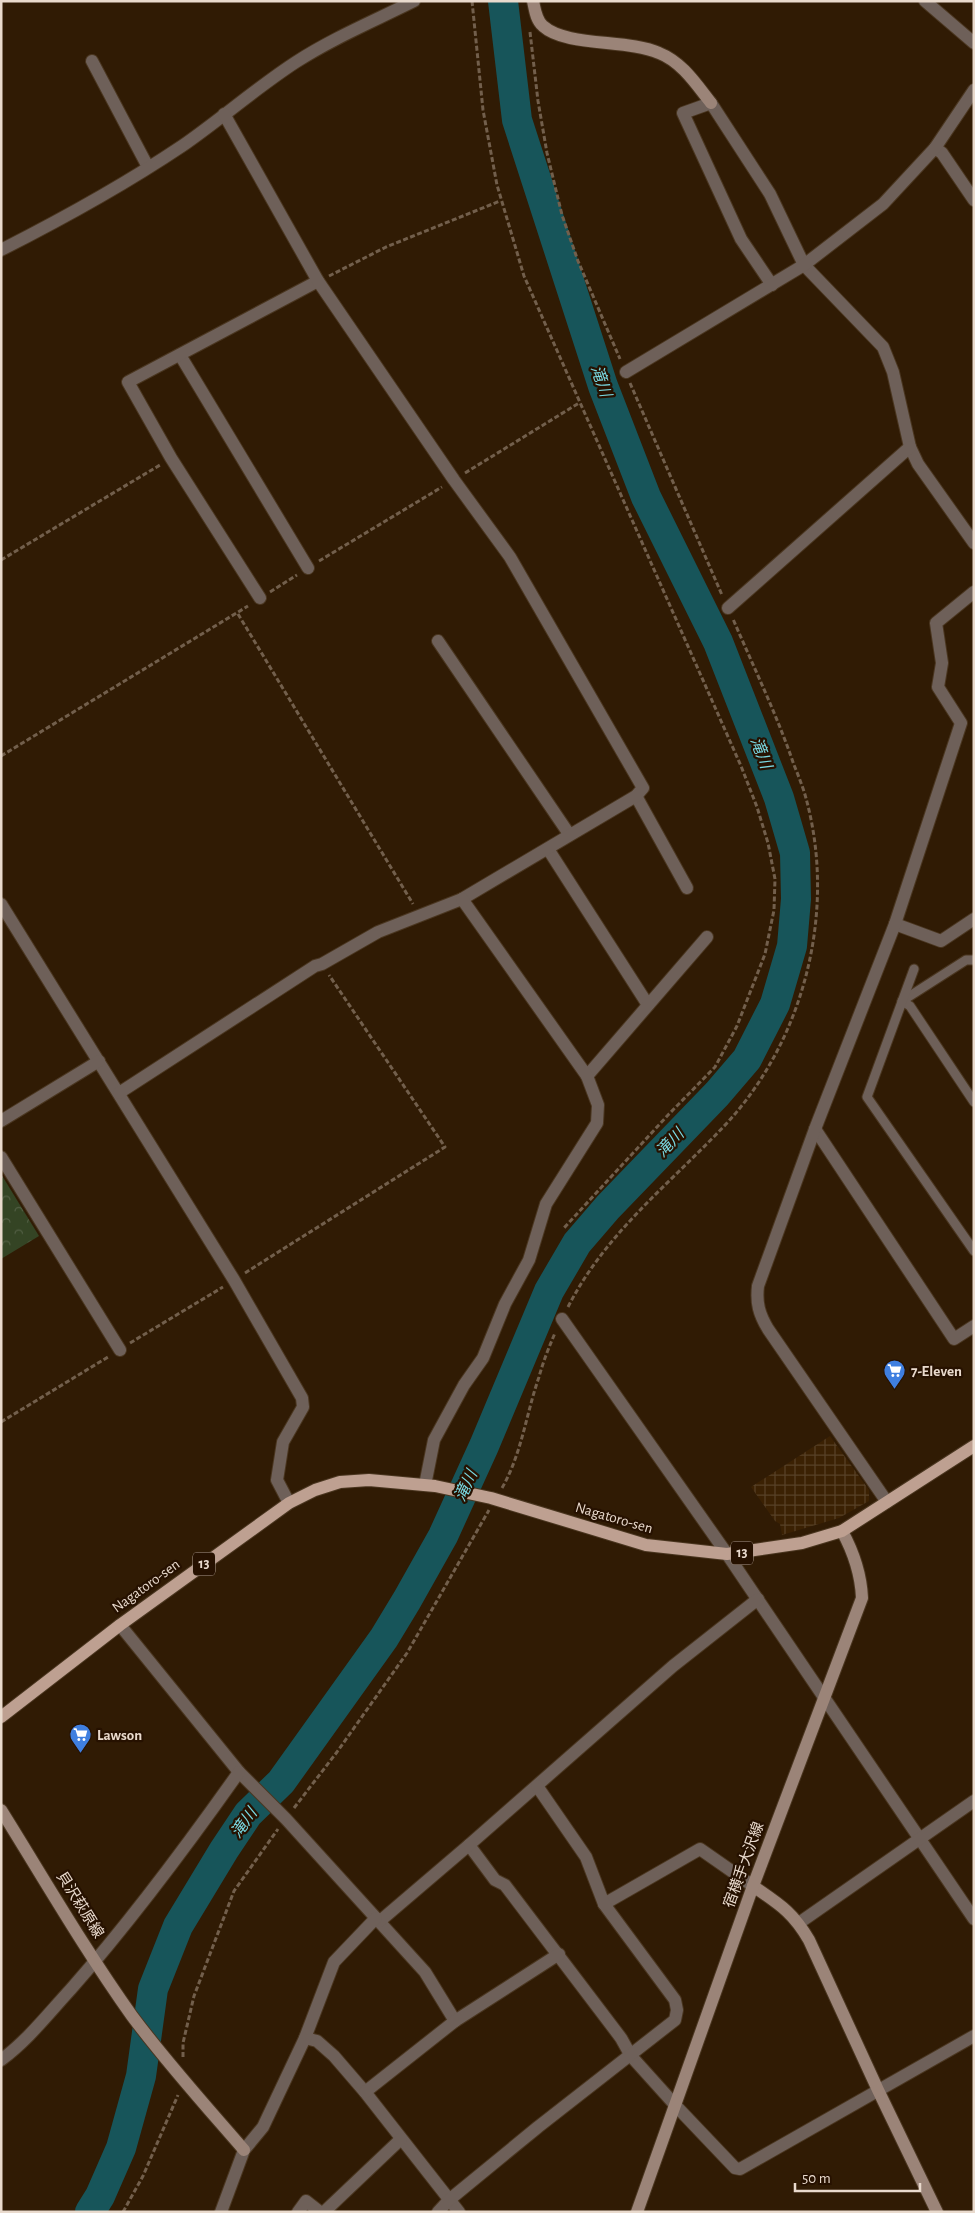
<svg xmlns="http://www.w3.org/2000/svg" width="975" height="2213" font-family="'Alegreya Sans','Noto Sans JP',sans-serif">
<defs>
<pattern id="industrial-grid" width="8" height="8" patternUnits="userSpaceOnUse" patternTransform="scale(1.25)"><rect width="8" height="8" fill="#3b2103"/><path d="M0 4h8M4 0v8" fill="none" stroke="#574127"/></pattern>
<pattern id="park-crowns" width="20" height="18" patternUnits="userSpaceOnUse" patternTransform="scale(1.25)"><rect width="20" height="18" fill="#344424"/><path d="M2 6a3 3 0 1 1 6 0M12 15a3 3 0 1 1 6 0" fill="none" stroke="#515e43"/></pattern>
</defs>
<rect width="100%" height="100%" fill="#301b04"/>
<polygon fill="url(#industrial-grid)" points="830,1436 869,1490 869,1501 839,1518 782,1535 780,1524 775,1521 751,1487"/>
<polygon fill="url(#park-crowns)" points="1,1174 39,1236 1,1259"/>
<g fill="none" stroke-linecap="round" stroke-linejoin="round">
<polyline stroke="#17555a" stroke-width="30" points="90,2212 100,2196 121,2148 141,2076 153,1989 178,1926 224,1850 248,1814 281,1782 384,1638 407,1600 443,1536 484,1446 549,1291 577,1243 608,1207 717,1094 747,1059 775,1004 792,946 796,899 795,853 779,798 718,642 646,497 603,386 517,120 503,1"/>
<defs>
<g id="lane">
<polyline points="974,960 966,960 902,1001 910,1006 974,1102"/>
<polyline points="914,969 867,1097 974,1251"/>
</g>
<g id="street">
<polyline points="925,1 974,43"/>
<polyline points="92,61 148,167"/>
<polyline points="935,148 942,153 974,200"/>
<path d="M1,250C64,218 124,185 182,146C221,119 256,88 296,62C333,38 374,21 414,1"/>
<polyline points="772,285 741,239 683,113 711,103 770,194 804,265 883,347 893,372 910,447 918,464 974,543"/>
<polyline points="180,355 308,568"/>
<polyline points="626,372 804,265 883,204 935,148 974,90"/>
<polyline points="260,598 171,458 128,382 318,281"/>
<polyline points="728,608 910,447"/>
<polyline points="438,641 569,834"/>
<polyline points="636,796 687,888"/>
<polyline points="548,849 648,1005"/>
<polyline points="1,904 234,1280 302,1398 303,1407 283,1442 277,1480 289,1503"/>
<polyline points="895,924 941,941 974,919"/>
<polyline points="587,1076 707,937"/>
<polyline points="119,1093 315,966 322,964 378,932 462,899 636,796 643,788 510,557 454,480 318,281 224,114"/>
<polyline points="1,1121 99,1061"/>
<polyline points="815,1129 954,1339 974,1326"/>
<polyline points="1,1157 120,1350"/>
<polyline points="562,1319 727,1554 974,1919"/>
<polyline points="425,1485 434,1440 464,1385 483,1358 505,1304 529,1260 546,1204 597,1123 598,1105 587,1076 462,899"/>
<path d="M887,1502L768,1329C759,1314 756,1303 758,1286L815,1129L895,924L961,723L938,687L942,663L936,623L974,592"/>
<polyline points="120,1625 239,1772 286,1819 425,1972 455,2021"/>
<polyline points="469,1845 495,1880 505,1885 621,2038 631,2056 676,2106 735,2168 740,2169 974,2036"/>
<polyline points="604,1904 700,1849 753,1886"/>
<polyline points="380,1921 469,1845 673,1666 758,1599"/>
<polyline points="799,1923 974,1801"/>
<polyline points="305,2038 317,2041 334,2056 365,2092 459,2212"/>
<path d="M1,2060C28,2040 48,2014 71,1989C131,1921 186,1847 239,1772"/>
<polyline points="365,2092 455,2021 559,1954"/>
<polyline points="221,2212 244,2150 263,2127 305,2038 334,1962 376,1918"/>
<polyline points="298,2212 306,2201 320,2212"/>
<polyline points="324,2212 401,2139"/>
<polyline points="438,2212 449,2200 538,2127 675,2020 677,2010 675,2000 604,1904 586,1857 537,1786"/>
</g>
<g id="secondary">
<path d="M533,1C535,10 536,20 543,26C566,47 628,39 659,53C682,62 696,84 711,103"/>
<path d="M1,1810C44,1879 85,1950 132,2016C167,2063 206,2106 244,2150"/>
<path d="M753,1886C779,1904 793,1912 809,1940L878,2090L937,2212"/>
<path d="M637,2212L753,1886L862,1598C861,1574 854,1553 842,1531"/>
</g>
<polyline id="primary" points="1,1717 120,1625 289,1503 315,1490 340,1482 369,1480 435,1486 491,1498 646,1545 727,1554 802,1543 842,1531 974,1446"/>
</defs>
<use href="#lane" stroke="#4a3620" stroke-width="11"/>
<use href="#street" stroke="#4a3620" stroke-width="14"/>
<use href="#secondary" stroke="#4a3620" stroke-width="14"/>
<use href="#primary" stroke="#4a3620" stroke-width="14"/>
<g stroke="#725f4c" stroke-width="3" stroke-dasharray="5 2.5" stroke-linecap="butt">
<polyline points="472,1 483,110 497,185 524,276 741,766 757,807 768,843 775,879 774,910 765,954 737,1026 715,1067 669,1114 563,1229"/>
<polyline points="530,32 538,101 547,153 562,215 578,261 620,359"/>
<polyline points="329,276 386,247 500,201"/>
<polyline points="630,383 722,595"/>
<polyline points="465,473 579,403"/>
<polyline points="1,560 160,465"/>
<polyline points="319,561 442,487"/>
<polyline points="270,592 297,575"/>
<polyline points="238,614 413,904"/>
<polyline points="1,756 248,606"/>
<polyline points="245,1273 445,1147 329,975"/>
<path d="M568,1307C606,1232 671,1183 727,1123C804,1039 836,913 807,802C804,790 799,777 794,765C777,715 754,668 733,619"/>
<polyline points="130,1343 223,1287"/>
<polyline points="1,1422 108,1357"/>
<path d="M502,1488C522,1453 526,1414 539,1377C543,1362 549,1347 555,1333"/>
<polyline points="294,1808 337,1752 407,1653 489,1510"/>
<polyline points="183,2057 183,2043 194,1996 234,1891 278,1829"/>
<polyline points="123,2212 143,2176 178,2095"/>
</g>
<use href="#lane" stroke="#6e6059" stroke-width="9"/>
<use href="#street" stroke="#6e6059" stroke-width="12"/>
<use href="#secondary" stroke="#9b8478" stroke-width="12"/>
<use href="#primary" stroke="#bea091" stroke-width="12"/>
</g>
<defs>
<symbol id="supermarket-pin" viewBox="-11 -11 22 30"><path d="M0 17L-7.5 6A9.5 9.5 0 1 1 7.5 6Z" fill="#3f7fe0" stroke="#261100"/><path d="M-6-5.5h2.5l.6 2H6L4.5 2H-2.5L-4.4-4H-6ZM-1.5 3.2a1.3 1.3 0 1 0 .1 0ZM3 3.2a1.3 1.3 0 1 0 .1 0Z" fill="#fff"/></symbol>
</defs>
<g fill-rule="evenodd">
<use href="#supermarket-pin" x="882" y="1358" width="25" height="34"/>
<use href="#supermarket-pin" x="68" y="1722" width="25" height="34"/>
</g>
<g text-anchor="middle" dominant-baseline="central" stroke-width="4.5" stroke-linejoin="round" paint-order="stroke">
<g fill="#261100" stroke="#ae9e90" stroke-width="1">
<rect x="731" y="1541.5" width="22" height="23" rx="4"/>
<rect x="193" y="1552.5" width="22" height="23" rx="4"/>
</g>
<g font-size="14" font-weight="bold" fill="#e9dacd">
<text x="742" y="1553">13</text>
<text x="204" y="1564">13</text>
</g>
<g font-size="15" font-weight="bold" fill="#e9dacd" stroke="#261100" text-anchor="start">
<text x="911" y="1371">7-Eleven</text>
<text x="97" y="1735">Lawson</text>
</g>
<g font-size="15" fill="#e9dacd" stroke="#261100">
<text transform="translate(614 1518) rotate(16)">Nagatoro-sen</text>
<text transform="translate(146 1586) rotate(-36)">Nagatoro-sen</text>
<text transform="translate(744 1865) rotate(-70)">宿横手大沢線</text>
<text transform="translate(80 1905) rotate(58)">貝沢萩原線</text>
</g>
<g font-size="16" font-style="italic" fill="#79d9e2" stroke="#261100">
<text transform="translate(601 381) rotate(71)">滝川</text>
<text transform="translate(761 753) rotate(69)">滝川</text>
<text transform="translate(670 1143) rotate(-47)">滝川</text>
<text transform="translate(466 1486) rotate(-65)">滝川</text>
<text transform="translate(244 1823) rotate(-54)">滝川</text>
</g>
</g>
<rect width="975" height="2213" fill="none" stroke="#e9dacd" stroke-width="5"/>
<path d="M795 2183v8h125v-8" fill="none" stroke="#e9dacd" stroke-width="2.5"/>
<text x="802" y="2183" font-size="15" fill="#e9dacd" stroke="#261100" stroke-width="4" paint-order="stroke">50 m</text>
</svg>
